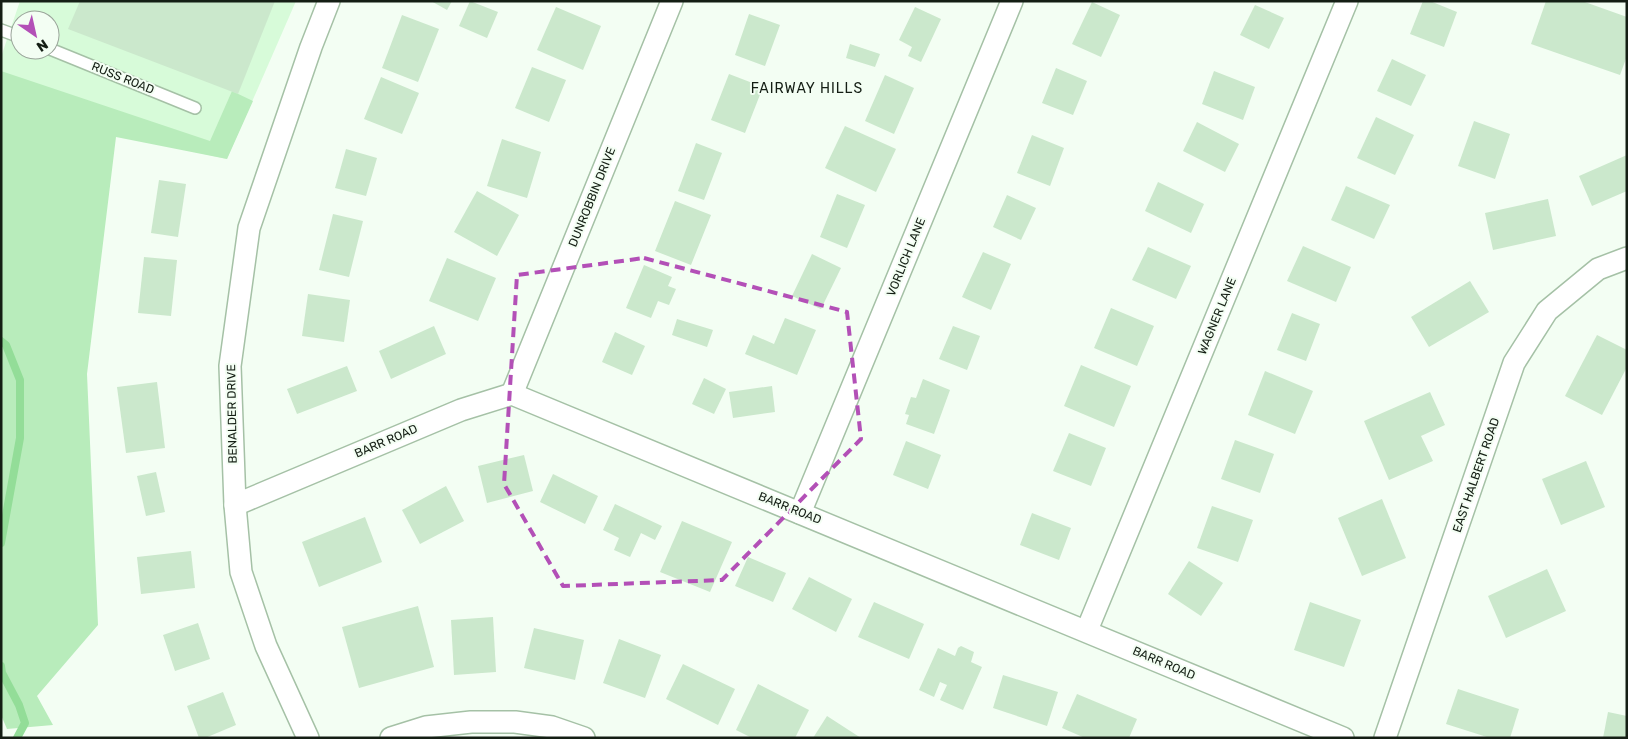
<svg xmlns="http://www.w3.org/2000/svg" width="1628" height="739" font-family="Rubik,sans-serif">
<rect width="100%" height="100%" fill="#f3fef3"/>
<path fill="#d7fbd9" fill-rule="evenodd" d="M20,1H296L227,159L1,110V57ZM20,20H50V50H20Z"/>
<polygon fill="#b8ecbb" points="1,71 210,141 232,91 253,101 227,159 116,137 87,374 98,625 37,696 53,725 7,729 1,715"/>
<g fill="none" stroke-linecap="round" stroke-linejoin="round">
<g stroke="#93dd98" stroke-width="8">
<polyline points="1,341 6,345 20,380 20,438 1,543"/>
<polyline points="1,666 2,673 19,705 25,723 17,738"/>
</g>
</g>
<g fill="#cbe8cc">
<polygon points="80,1 275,1 238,94 68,29"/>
<polygon points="431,1 452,1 447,10"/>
<polygon points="470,1 498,12 487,38 459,26"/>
<polygon points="1423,1 1430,1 1457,12 1444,47 1410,34"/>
<polygon points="1546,1 1582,1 1627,17 1627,56 1620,75 1531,44"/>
<polygon points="1092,2 1120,15 1101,57 1072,44"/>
<polygon points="1255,5 1284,18 1269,49 1240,35"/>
<polygon points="556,7 601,26 583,70 537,50"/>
<polygon points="915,7 941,19 921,62 908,56 912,47 899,40"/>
<polygon points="749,14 780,25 765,66 735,55"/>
<polygon points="402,15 439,29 418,82 382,68"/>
<polygon points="850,44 880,54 875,67 846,58"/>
<polygon points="1392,59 1426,75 1411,106 1377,91"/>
<polygon points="532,67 566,80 549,122 515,108"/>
<polygon points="1056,68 1087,81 1073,115 1042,103"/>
<polygon points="1214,71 1255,87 1243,120 1202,104"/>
<polygon points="729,74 763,87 745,133 711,120"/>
<polygon points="885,75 914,88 894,134 865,121"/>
<polygon points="381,77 419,93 402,134 364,119"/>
<polygon points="1376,117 1414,135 1395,175 1357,158"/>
<polygon points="1474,121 1510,134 1495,179 1458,166"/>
<polygon points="1197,122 1239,144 1225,172 1183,151"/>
<polygon points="845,126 896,149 876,192 825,168"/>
<polygon points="1032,135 1064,148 1050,186 1017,173"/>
<polygon points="502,139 541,152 527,198 487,186"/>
<polygon points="696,143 722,153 704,200 678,191"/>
<polygon points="346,149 377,158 366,196 335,188"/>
<polygon points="1627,155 1627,191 1592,206 1579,176"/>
<polygon points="159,180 186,184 178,237 151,233"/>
<polygon points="1158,182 1204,204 1191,233 1145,211"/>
<polygon points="1346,186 1390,205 1374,239 1331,220"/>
<polygon points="477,191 519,215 497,256 454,232"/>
<polygon points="837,194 865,205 847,248 820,237"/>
<polygon points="1007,195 1036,208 1021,240 993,227"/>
<polygon points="1548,199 1556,236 1493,250 1485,213"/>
<polygon points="675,201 711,215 691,265 655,251"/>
<polygon points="333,214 363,221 349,277 319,270"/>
<polygon points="1303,246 1351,267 1336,302 1287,281"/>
<polygon points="1148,247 1191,266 1176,299 1132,280"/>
<polygon points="983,252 1011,264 991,310 962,297"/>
<polygon points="812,254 841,268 821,309 792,296"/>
<polygon points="144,257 177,260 171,316 138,313"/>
<polygon points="447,258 496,278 478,321 429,301"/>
<polygon points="644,265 672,277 668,286 676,289 669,305 658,301 651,318 626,308"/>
<polygon points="1470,281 1489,312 1429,347 1411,317"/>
<polygon points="308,294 350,300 344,342 302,336"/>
<polygon points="1111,308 1154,326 1137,366 1094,348"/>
<polygon points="1292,313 1320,324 1306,361 1277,350"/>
<polygon points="785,318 816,330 797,375 745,354 753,335 774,344"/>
<polygon points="677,319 713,330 707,347 672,335"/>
<polygon points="434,326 446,354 391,379 379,351"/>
<polygon points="953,326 980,336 967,370 939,359"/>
<polygon points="615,332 645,346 632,375 602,362"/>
<polygon points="1597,335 1627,350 1627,367 1602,415 1565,396"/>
<polygon points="1081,365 1131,386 1114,427 1064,406"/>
<polygon points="347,366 357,391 297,414 287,389"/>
<polygon points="1265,371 1313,391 1295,434 1248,415"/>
<polygon points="704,378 726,389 714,414 692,404"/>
<polygon points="923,379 950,390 934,434 906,424 909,415 905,414 911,397 916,398"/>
<polygon points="157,382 165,448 126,453 117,387"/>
<polygon points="772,386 775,412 733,418 729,392"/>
<polygon points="1430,392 1445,425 1421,436 1433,461 1389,480 1364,421"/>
<polygon points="1069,433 1106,448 1091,486 1053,471"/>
<polygon points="1235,440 1274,454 1260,493 1221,479"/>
<polygon points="906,441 941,455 928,489 893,475"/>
<polygon points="524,455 533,491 487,503 478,466"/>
<polygon points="1586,461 1605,507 1561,525 1542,479"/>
<polygon points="156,472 165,512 146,516 137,476"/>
<polygon points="553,474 598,496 585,524 540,502"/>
<polygon points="446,486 464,521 420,544 402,510"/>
<polygon points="1382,499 1406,558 1362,576 1338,518"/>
<polygon points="615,504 662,526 655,540 641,533 630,557 614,550 619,538 603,530"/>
<polygon points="1212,506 1253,520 1238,562 1197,548"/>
<polygon points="1032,513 1071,528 1059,560 1020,545"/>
<polygon points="365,517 382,562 319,587 302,542"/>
<polygon points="682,521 732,542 710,592 660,572"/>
<polygon points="191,551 195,588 141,594 137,557"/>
<polygon points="748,557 786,573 773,602 735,586"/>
<polygon points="1189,561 1223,583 1201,616 1168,594"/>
<polygon points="1547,569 1566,611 1506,638 1488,596"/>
<polygon points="809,577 852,599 836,632 792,609"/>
<polygon points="874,602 924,624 909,659 858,637"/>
<polygon points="1310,602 1361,620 1344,667 1294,650"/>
<polygon points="418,606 434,667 359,688 342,627"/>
<polygon points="493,617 496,672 454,675 451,620"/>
<polygon points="198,623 210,659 175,671 163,635"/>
<polygon points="534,628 584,640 575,680 524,668"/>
<polygon points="619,639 661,655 645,698 603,683"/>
<polygon points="961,646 974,652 971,662 982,667 963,710 940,700 947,685 940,682 934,697 919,690 938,648 955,656 958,648"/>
<polygon points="683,664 735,689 718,725 666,699"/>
<polygon points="1003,675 1058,692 1047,726 993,708"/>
<polygon points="758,684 809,710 795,738 752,738 736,730"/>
<polygon points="1458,689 1519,709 1510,738 1490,738 1446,724"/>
<polygon points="223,692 236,725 205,738 199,738 187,706"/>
<polygon points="1077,694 1137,719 1129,738 1085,738 1062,728"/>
<polygon points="1608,712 1627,716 1627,738 1603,738"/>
<polygon points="827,716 861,738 813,738"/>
</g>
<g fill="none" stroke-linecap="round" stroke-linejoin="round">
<defs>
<g id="service">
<polyline points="1,30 20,37"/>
<polyline points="50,49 195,108"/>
</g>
<g id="minor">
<polyline points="512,394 672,1"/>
<polyline points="235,505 461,410 512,394 1343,738"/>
<polyline points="800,513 1012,1"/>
<polyline points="1087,630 1347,1"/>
<polyline points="308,738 266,646 241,572 235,505 230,366 249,228 311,47 329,1"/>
<polyline points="391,738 426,727 471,722 515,722 552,727 584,738"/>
<polyline points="1385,738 1514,363 1547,311 1598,269 1627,258"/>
</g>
</defs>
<use href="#service" stroke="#a5c1a6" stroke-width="14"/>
<use href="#minor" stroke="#a5c1a6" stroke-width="24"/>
<use href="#service" stroke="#fff" stroke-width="11"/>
<use href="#minor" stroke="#fff" stroke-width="21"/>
</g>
<path fill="none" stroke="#b350b7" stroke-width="4" stroke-dasharray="10 6" stroke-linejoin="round" d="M644,258L847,312L861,439L722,580L563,586L504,484L517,275Z"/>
<g text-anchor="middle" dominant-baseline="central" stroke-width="4" stroke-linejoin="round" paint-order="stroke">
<g font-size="12" fill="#141e14" stroke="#f3fef3">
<text transform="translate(123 78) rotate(22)">RUSS ROAD</text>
<text transform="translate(592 197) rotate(-68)">DUNROBBIN DRIVE</text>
<text transform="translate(906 257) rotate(-68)">VORLICH LANE</text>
<text transform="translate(1217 316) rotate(-68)">WAGNER LANE</text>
<text transform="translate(232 414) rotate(-91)">BENALDER DRIVE</text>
<text transform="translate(386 441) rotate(-23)">BARR ROAD</text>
<text transform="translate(1476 475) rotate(-71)">EAST HALBERT ROAD</text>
<text transform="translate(790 508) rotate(22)">BARR ROAD</text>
<text transform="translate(1164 663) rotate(23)">BARR ROAD</text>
</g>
<g font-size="14" letter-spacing="1" fill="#141e14" stroke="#f3fef3">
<text x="807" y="88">FAIRWAY HILLS</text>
</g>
</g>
<rect width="1628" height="739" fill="none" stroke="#141e14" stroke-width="5"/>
<g transform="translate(35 35) rotate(146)"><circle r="24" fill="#f3fef3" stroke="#9aa49a"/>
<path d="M0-4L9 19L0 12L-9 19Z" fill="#b350b7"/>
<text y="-8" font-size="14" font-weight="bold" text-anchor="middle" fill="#141e14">N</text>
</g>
</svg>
